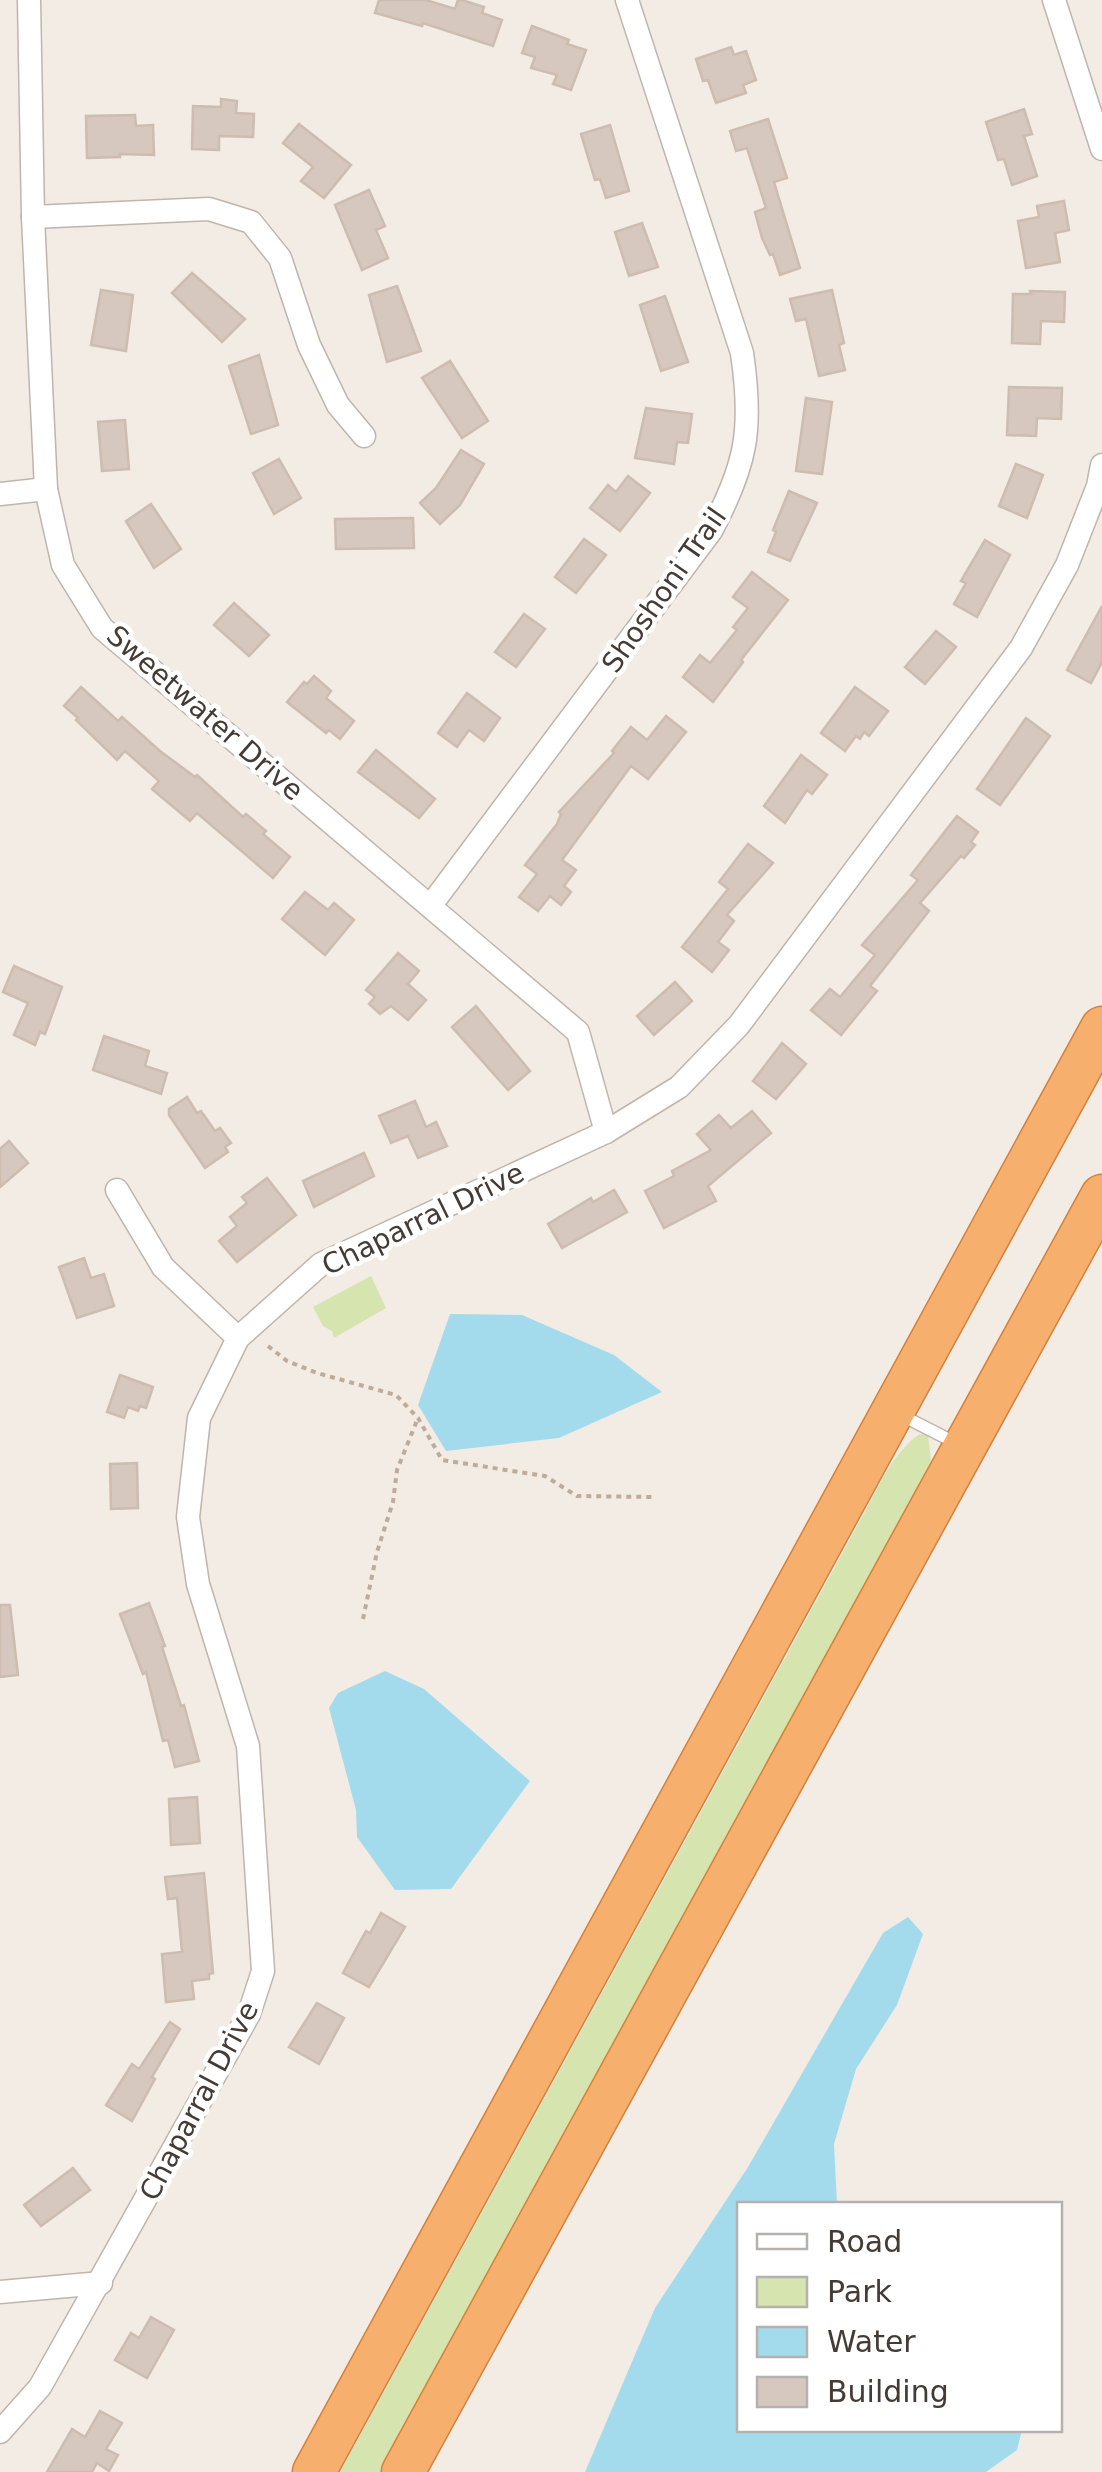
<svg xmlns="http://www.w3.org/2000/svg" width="1102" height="2472" font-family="'DejaVu Sans',sans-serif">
<rect width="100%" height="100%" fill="#f2ece5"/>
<g fill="#d6e4b0">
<polygon points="371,1276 386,1308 334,1338 332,1331 323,1326 313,1307"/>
<path d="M920,1434L928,1435L931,1460L925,1474L381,2472H340L859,1523C876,1493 891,1453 920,1434Z"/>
</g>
<g fill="#a4dbec">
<polygon points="450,1314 522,1315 614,1355 662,1392 559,1438 446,1451 418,1405"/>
<polygon points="385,1671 424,1689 530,1781 451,1889 395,1890 357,1837 356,1810 329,1708 338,1693"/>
<polygon points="908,1917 923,1934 897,2005 856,2069 834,2144 837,2204 740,2204 740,2430 1022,2430 1017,2450 986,2472 585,2472 655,2308 748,2167 883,1933"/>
</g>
<g fill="#d6c8be" stroke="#cdbcaf" stroke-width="2.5">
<polygon points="379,0 426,0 455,9 458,0 462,0 484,7 482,13 502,20 493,46 423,23 422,26 375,13"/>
<polygon points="532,26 569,40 567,44 586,50 571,90 553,84 557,75 531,68 535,57 522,53"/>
<polygon points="731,47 734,55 746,51 756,80 743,85 746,93 716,103 708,80 703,81 696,59"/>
<polygon points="221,99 237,101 236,113 254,114 253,137 219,136 219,150 192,149 193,106 221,107"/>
<polygon points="1024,109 1032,134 1024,136 1037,176 1012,185 1004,159 998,160 986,122"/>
<polygon points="135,115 136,126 153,125 154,155 120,154 120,157 87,158 86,116"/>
<polygon points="768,119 787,178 774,182 800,268 780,275 773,254 770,255 762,238 755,212 766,208 747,148 736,151 730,131"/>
<polygon points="299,124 351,165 324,198 301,181 313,167 283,143"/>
<polygon points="610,125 629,191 606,198 600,179 595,180 581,134"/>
<polygon points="369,190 385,226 376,230 388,258 362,270 335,205"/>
<polygon points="1064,201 1069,230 1055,233 1060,262 1026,268 1018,221 1039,217 1037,206"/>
<polygon points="642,223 658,267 629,276 615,232"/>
<polygon points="192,273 245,319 222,342 172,293"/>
<polygon points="397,286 421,351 387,362 369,295"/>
<polygon points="101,290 133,295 126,351 91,345"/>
<polygon points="832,290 844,343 839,345 845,370 819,376 806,319 796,321 790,299"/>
<polygon points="1030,291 1065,292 1064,322 1041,321 1040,344 1012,343 1013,294 1031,294"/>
<polygon points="665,296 688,362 661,371 640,305"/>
<polygon points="259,355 278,425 251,434 229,366"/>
<polygon points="450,361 488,421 462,438 422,378"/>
<polygon points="1009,387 1062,388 1061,419 1037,418 1036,436 1007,435"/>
<polygon points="806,398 832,402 822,474 796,471"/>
<polygon points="646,408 692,414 688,443 677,442 674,464 635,458"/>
<polygon points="125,420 129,469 102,471 98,422"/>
<polygon points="461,450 484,464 460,505 440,524 420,503 436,488"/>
<polygon points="279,459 301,498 274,514 253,473"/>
<polygon points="1016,464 1043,475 1027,518 999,506"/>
<polygon points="628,476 650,493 620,531 590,508 608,485 616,492"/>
<polygon points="789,491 817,503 790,561 768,552 776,532 773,530"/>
<polygon points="151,504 181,549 154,568 126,521"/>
<polygon points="413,518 414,548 336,549 335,519"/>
<polygon points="584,539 606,555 576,593 555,577"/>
<polygon points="985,540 1010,555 977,617 954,604 966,583 961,581"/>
<polygon points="752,572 788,600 741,660 743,662 713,702 683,677 700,655 710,663 737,630 733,627 748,608 733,597"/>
<polygon points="234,603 269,635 249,656 214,625"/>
<polygon points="1102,606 1102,662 1091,683 1067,670"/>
<polygon points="524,614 545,629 516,667 495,652"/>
<polygon points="936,631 956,647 925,684 905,667"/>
<polygon points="314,676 331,691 326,698 354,721 340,739 329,730 326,733 287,702 304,682 307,684"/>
<polygon points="81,687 118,721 122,717 160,751 195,777 197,775 243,817 246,814 266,831 263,834 290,857 273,878 197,813 190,821 152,789 159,781 125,751 117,760 76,720 78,718 64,706"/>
<polygon points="855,687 888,711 869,736 864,732 860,739 856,736 845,751 821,733"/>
<polygon points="467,693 500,718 484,741 469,730 457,747 438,733"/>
<polygon points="666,716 686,732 648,779 631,766 562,860 576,870 564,886 571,892 561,905 550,896 538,911 519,897 537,874 525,865 557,824 561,814 559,812 614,753 612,751 631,727 647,740"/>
<polygon points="1026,718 1050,736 1000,805 977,789"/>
<polygon points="376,750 435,799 419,818 358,772"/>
<polygon points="801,755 827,775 812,794 807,790 785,823 764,806"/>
<polygon points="957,816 978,832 971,842 975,845 964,858 961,856 920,903 929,911 870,986 877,991 841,1035 811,1010 830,989 840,997 875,955 862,945 918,880 911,875"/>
<polygon points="748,844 773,863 727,915 734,921 718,942 729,950 712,972 682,947 728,889 719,882"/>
<polygon points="305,892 328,910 334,903 354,920 325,955 282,919"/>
<polygon points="398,953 419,971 408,984 426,1000 408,1020 391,1006 380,1014 369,1004 375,997 366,990"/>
<polygon points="14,966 62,987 45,1034 40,1032 35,1045 14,1035 28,1003 3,992"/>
<polygon points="675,982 692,1001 654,1035 637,1016"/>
<polygon points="476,1006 530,1071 508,1090 452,1027"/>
<polygon points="104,1036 149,1051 145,1066 167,1073 161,1094 93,1070"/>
<polygon points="782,1043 806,1064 776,1099 753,1081"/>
<polygon points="187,1097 197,1113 201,1111 215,1131 220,1128 231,1143 225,1147 228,1152 205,1168 169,1115 169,1109"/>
<polygon points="415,1101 426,1127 436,1122 447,1146 418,1158 408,1136 391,1143 379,1116"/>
<polygon points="752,1111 771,1133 708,1186 716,1201 664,1228 645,1191 674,1176 672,1171 711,1150 697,1134 719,1115 731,1128"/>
<polygon points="9,1141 28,1163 0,1187 0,1149"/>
<polygon points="364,1153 374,1176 314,1207 303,1181"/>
<polygon points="267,1178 296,1215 237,1262 219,1241 237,1226 230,1217 247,1203 242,1197"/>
<polygon points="614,1190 627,1212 562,1248 548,1224 591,1198 593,1202"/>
<polygon points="84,1258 91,1278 104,1274 114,1306 77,1318 59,1267"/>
<polygon points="120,1375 153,1387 146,1408 140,1406 138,1411 128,1407 124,1418 107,1412"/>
<polygon points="137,1463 138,1508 111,1509 110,1464"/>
<polygon points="149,1603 165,1646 162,1647 181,1706 184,1705 199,1761 175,1767 168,1740 163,1741 146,1672 143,1674 120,1614"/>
<polygon points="0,1605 10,1605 18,1675 0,1677"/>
<polygon points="197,1797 200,1843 171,1845 169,1799"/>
<polygon points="204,1873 213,1973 209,1974 209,1979 192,1981 194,1999 166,2002 162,1954 182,1952 177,1898 168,1899 165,1877"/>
<polygon points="381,1913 405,1927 369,1987 343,1973 366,1931 370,1933"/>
<polygon points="317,2003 344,2018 319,2064 289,2047"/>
<polygon points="170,2022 180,2029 152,2077 155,2079 132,2121 106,2105 132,2064 139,2069"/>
<polygon points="73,2168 90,2190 41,2226 24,2205"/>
<polygon points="151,2317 174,2330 147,2378 115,2360 131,2333 139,2338"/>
<polygon points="100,2411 122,2423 106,2449 118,2455 109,2471 97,2463 92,2472 47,2472 72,2429 85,2437"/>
</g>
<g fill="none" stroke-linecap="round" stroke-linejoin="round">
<defs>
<polyline id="lane" points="901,1415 956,1443"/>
<g id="street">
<polyline points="29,0 33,217 46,489 63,565 102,628 578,1032 606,1132"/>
<polyline points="1054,0 1102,149"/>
<polyline points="33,217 209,209 251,222 280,258 309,345 338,405 364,436"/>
<polyline points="0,494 46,489"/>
<path d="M431,905L711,531C747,464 753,428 742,353L627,0"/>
<polyline points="117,1190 163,1267 238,1338"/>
<polyline points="0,2292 101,2283"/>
<polyline points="0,2432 40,2387 249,2014 263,1971 248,1746 198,1584 188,1517 199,1418 238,1338 321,1264 606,1132 679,1087 739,1025 1021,648 1067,565 1098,486 1102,465"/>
</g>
<g id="highway">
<polyline points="314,2472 1102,1028"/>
<polyline points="403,2472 1102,1196"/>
</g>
</defs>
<use href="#lane" stroke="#c0b5ab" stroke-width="14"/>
<use href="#street" stroke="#c0b5ab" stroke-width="25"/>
<use href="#highway" stroke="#d5813c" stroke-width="45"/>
<g stroke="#beab9a" stroke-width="4" stroke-dasharray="5 5" stroke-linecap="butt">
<polyline points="268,1346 287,1361 317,1373 396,1395 418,1418 442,1460 545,1476 577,1496 654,1497"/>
<polyline points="363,1619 377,1552 393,1502 397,1470 418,1418"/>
</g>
<use href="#lane" stroke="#fff" stroke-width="11"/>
<use href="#street" stroke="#fff" stroke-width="22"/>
<use href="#highway" stroke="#f6af6c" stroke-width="42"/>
</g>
<g text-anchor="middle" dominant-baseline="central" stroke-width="9" stroke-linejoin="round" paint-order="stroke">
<g font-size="28" fill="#443b35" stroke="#fff">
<text transform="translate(664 590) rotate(-55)">Shoshoni Trail</text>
<text transform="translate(205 713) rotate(41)">Sweetwater Drive</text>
<text transform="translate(423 1219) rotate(-26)">Chaparral Drive</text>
<text transform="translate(199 2101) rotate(-62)">Chaparral Drive</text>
</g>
</g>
<rect x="737" y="2202" width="325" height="230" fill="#ffffff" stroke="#b4b1ae" stroke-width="2.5"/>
<rect x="757" y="2234" width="50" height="15" fill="#ffffff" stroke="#b4b1ae" stroke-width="2.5"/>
<text x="827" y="2252" font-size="30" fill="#443b35">Road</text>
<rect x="757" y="2277" width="50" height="30" fill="#d6e4b0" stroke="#b4b1ae" stroke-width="2.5"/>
<text x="827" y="2302" font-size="30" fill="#443b35">Park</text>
<rect x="757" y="2327" width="50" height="30" fill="#a4dbec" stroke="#b4b1ae" stroke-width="2.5"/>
<text x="827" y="2352" font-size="30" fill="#443b35">Water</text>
<rect x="757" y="2377" width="50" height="30" fill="#d6c8be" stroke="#b4b1ae" stroke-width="2.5"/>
<text x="827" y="2402" font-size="30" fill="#443b35">Building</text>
</svg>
